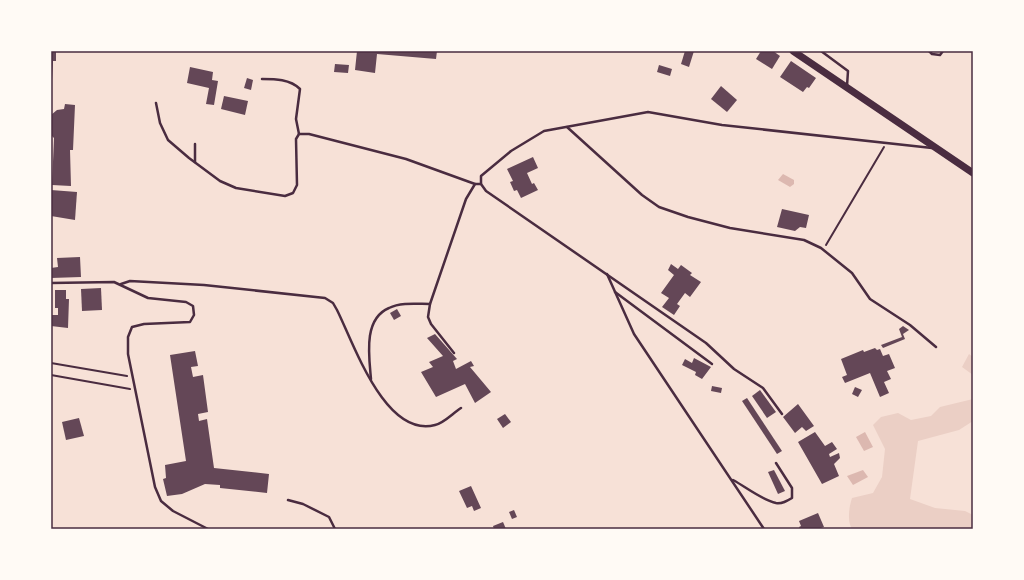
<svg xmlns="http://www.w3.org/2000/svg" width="1024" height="580" font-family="'Libre Baskerville',serif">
<rect width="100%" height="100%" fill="#f7e1d7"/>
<g fill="#ebcfc5">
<polygon points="969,354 973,357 973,375 962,367"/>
<path d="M973,399V421L959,430L918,441L910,499L935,508L965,511L973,515V529H852C847,521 849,507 852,498L873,493L882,477L885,449L873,425L881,417L898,413L911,420L931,416L940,407Z"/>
</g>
<g fill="#dcb8b0">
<polygon points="783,174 794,180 794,184 790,187 778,180"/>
<polygon points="865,432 873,447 864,451 856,437"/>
<polygon points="863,470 868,477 853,485 847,476"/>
</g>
<g fill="#644757">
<polygon points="51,51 56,51 56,61 53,61 52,80"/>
<polygon points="357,51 437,51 436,59 377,54 375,73 355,70"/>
<polygon points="685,51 694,51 689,67 681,64"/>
<polygon points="761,51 773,51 780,56 772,69 756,59"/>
<polygon points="791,61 816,78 809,88 807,87 803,92 780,77"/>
<polygon points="335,64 349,65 348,73 334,72"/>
<polygon points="659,65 672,69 670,76 657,72"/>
<polygon points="190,67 213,72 212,80 218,81 214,105 206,104 209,88 187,83"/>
<polygon points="247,78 253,80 251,90 244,88"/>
<polygon points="721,86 737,100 727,112 711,99"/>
<polygon points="224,96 248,101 245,115 221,109"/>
<polygon points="65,104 75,105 73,150 70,150 71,186 52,185 54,138 51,135 51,115 57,110 64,109"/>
<polygon points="533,157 538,168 527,173 532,184 534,183 538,190 521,198 517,190 514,191 510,182 513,181 507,169"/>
<polygon points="51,190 77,192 75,220 51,216"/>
<polygon points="782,209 809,215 806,228 800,227 795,231 777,227"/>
<polygon points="80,257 81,277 51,278 51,268 58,267 57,258"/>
<polygon points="671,264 678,269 681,265 692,273 690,275 701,282 690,297 685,293 677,304 680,306 674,315 662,307 669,298 661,293 674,275 668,270"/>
<polygon points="101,288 102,310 82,311 81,289"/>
<polygon points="55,290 66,290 66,299 69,299 68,328 51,326 51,315 58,315 58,308 55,308"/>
<polygon points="397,309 401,316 394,320 390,313"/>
<polygon points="903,326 909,330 903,334 905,339 883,348 881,345 902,337 899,329"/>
<polygon points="435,334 457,359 453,361 456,369 471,361 474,366 470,367 491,392 475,403 465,384 436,397 421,372 433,367 429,362 443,356 427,338"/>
<polygon points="875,348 877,350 880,349 883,356 889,354 895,368 887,371 891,379 884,382 889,393 880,397 870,373 845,383 842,377 847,375 841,359 863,350 864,352"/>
<polygon points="195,351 198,366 191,367 193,377 203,375 208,412 198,414 199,421 207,419 214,468 269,474 267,493 220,488 220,485 205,484 182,494 167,496 163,479 166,478 165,465 186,461 170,355"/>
<polygon points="694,358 711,367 702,379 695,375 696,372 682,365 685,359 692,363"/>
<polygon points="712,386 722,388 721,393 711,391"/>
<polygon points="855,387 862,390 858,397 852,394"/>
<polygon points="760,390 776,412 767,418 752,396"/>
<polygon points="747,398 782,451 777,454 742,401"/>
<polygon points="798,404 814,426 806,431 802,427 795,433 783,417"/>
<polygon points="505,414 511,422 503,428 497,419"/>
<polygon points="79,418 84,436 66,440 62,422"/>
<polygon points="815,432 825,446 832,442 837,449 829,454 830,457 839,453 840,458 834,464 839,476 822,484 798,442"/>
<polygon points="774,470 785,491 778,494 768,472"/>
<polygon points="471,486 481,508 474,511 472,506 467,508 459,491"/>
<polygon points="514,510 517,517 512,519 509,512"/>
<polygon points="818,513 824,527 818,529 800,529 799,527 801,526 799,521"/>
<polygon points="503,522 506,529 494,529 493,526"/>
</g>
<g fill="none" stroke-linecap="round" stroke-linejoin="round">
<g stroke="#4a2c40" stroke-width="2">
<polyline points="826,245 884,147"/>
<polyline points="51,363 127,376"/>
<polyline points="51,375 130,389"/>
</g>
<g stroke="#4a2c40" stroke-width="2.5">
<polyline points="821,51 848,71 847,86"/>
<polyline points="929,51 932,54 940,55 943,51"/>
<path d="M262,79C275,79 290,79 300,89L296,119L299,134"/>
<polyline points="156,103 160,123 168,140 189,158 220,181 236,188 285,196 293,193 297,185 296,139 299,134 309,134 406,159 475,184"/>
<polyline points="567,127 642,195 659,207 688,217 730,228 804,240 821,248 852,273 870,299 910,325 936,347"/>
<polyline points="195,144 195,162"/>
<polyline points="607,274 634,334 764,529"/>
<polyline points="51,283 114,282 148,298 186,302 193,306 194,315 190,322 144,324 132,327 128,337 128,354 155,487 161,501 173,511 208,529"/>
<path d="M121,284L130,281L204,285L325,298L333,303L337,310C354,344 385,438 435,425C444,423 453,413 461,408"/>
<polyline points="615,292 712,364"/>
<polyline points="454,353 431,324 428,317 430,304 466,199 475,184 481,184"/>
<path d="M371,379C369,356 363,319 389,308C401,302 417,304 430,304"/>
<polyline points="782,414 763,388 734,369 706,343 486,191 481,184 481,176 511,151 544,131 648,112 722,125 932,148"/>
<path d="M733,480C746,487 762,500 776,503C782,504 787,501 792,498V488L776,463"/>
<polyline points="288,500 303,504 329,517 335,529"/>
</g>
<polyline stroke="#4a2c40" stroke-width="7" points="793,51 973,173"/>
</g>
<rect width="1024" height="580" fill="none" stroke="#fffaf5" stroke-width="104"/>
<rect x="52" y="52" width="920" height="476" fill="none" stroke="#4a2c40" stroke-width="1.5"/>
</svg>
